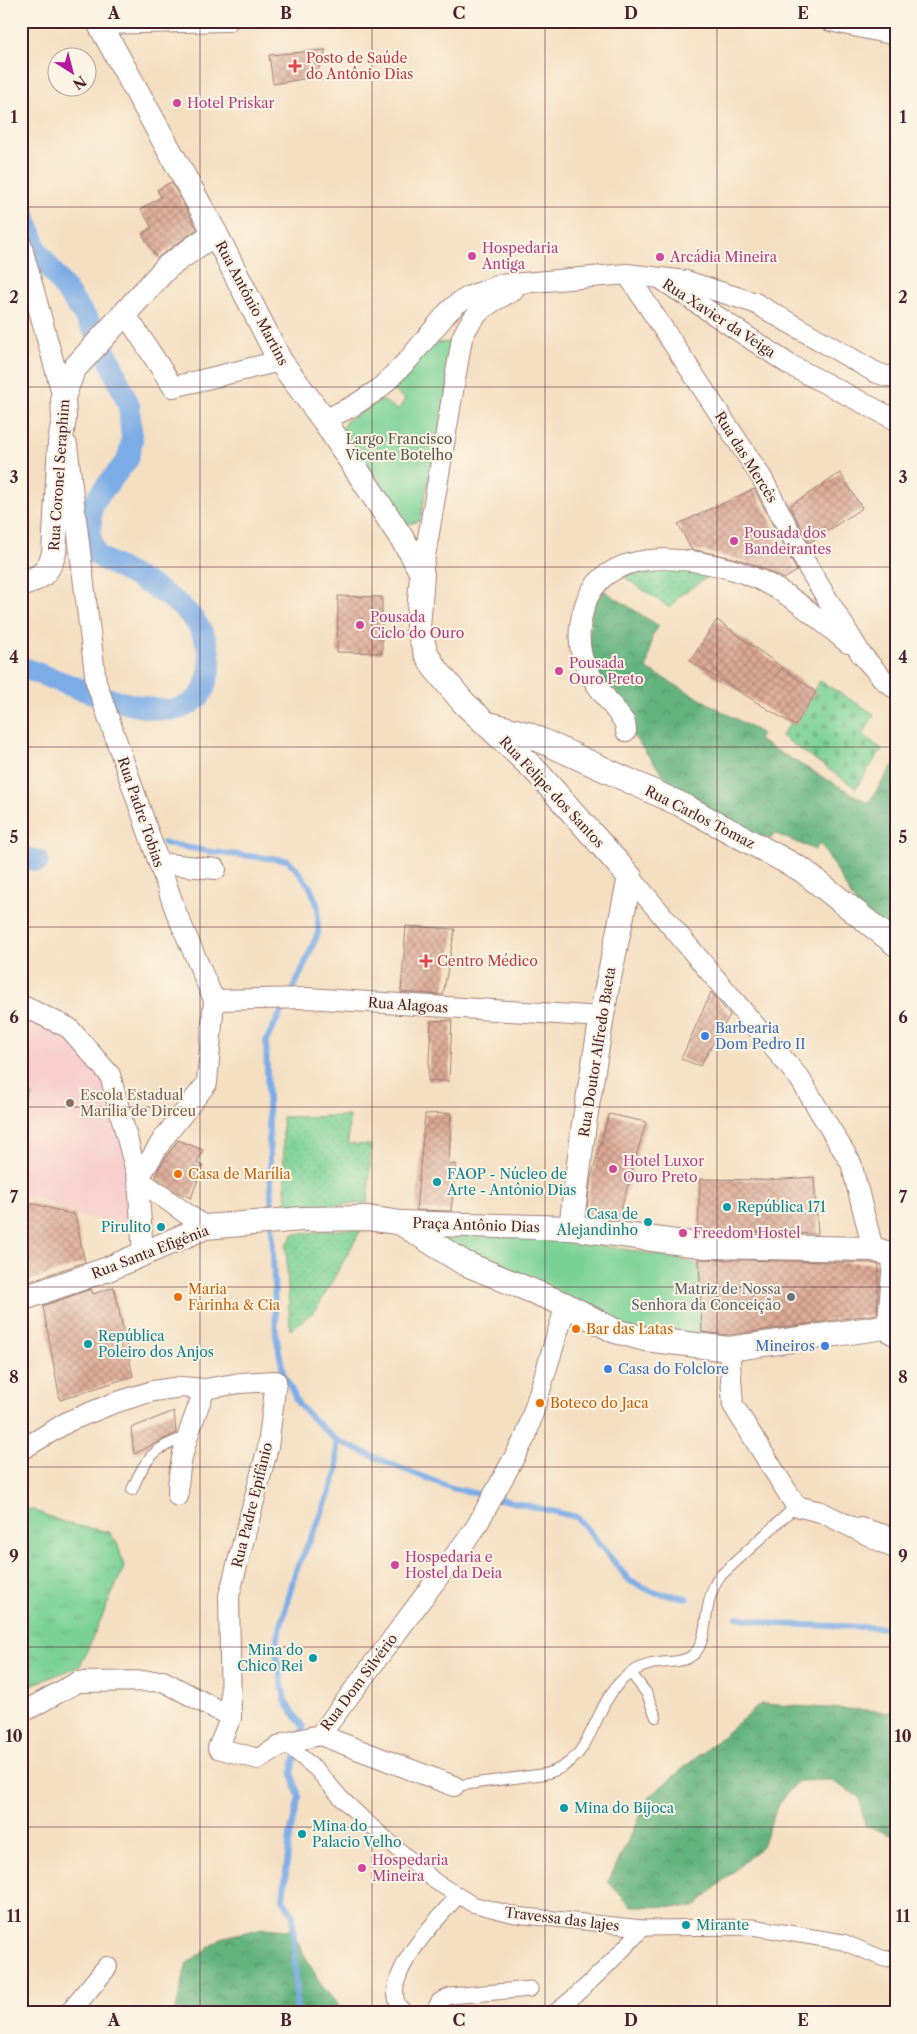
<svg xmlns="http://www.w3.org/2000/svg" width="917" height="2034" font-family="'Libre Caslon Text',serif">
<defs>
<pattern id="grass-tufts" width="24" height="20" patternUnits="userSpaceOnUse" patternTransform="scale(1.25)"><rect width="24" height="20" fill="#7ad196"/><path d="M3 7l-1-3M5 7V3M7 7l1-3M15 17l-1-3M17 17v-4M19 17l1-3" fill="none" stroke="#6bb381"/></pattern>
<pattern id="forest-crowns" width="20" height="18" patternUnits="userSpaceOnUse" patternTransform="scale(1.25)"><rect width="20" height="18" fill="#63b37f"/><path d="M2 6a3 3 0 1 1 6 0M12 15a3 3 0 1 1 6 0" fill="none" stroke="#549168"/></pattern>
<pattern id="cemetery-stones" width="16" height="16" patternUnits="userSpaceOnUse" patternTransform="scale(1.25)"><rect width="16" height="16" fill="#7ad196"/><path d="M2 7V4a2 2 0 0 1 4 0v3zM10 15v-3a2 2 0 0 1 4 0v3z" fill="#6bb381"/></pattern>
<pattern id="garden-dots" width="8" height="8" patternUnits="userSpaceOnUse" patternTransform="scale(1.25)"><rect width="8" height="8" fill="#7ad196"/><path d="M2 2h.1M6 6h.1" fill="none" stroke="#6bb381" stroke-width="1.8" stroke-linecap="round"/></pattern>
<pattern id="building-cross-hatch" width="8" height="8" patternUnits="userSpaceOnUse" patternTransform="scale(1.25)"><rect width="8" height="8" fill="#dca996"/><path d="M0 0l8 8M0 8l8-8" fill="none" stroke="#b4897b"/></pattern>
</defs>
<rect width="100%" height="100%" fill="#fcf5e5"/>
<filter id="ink" filterUnits="userSpaceOnUse"><feTurbulence type="fractalNoise" baseFrequency=".02" numOctaves="2"/><feDisplacementMap in="SourceGraphic" scale="10" xChannelSelector="R" yChannelSelector="G"/><feConvolveMatrix kernelMatrix="1 2 1 2 8 2 1 2 1" color-interpolation-filters="sRGB"/></filter>
<filter id="wash" filterUnits="userSpaceOnUse"><feTurbulence type="fractalNoise" baseFrequency=".0096" numOctaves="4" result="noise"/><feDisplacementMap in="SourceGraphic" scale="20" xChannelSelector="R" yChannelSelector="G"/><feGaussianBlur stdDeviation="1.12" result="paint"/><feColorMatrix in="noise" values="0 0 0 0 0 0 0 0 0 0 0 0 0 0 0 0 0 1.4 0 .05"/><feComposite in="paint" operator="in"/></filter>
<g filter="url(#wash)">
<rect width="100%" height="100%" fill="#f4dfc2"/>
<polygon fill="#f7d0ce" points="21,1005 69,1028 110,1075 141,1218 128,1228 75,1215 21,1192"/>
<polygon fill="url(#grass-tufts)" stroke="#627860" points="21,1508 33,1510 68,1524 109,1532 118,1545 124,1567 80,1666 21,1689"/>
<g fill="url(#forest-crowns)" stroke="#566955">
<polygon points="603,590 659,626 652,636 647,669 761,733 758,740 868,803 896,761 896,952 863,916 820,843 815,850 774,833 771,839 745,831 676,791 631,733 591,661 588,648 592,608"/>
<polygon points="761,1704 896,1712 896,1837 865,1825 859,1797 831,1780 798,1781 779,1803 762,1846 694,1907 631,1906 608,1882 650,1796"/>
<polygon points="263,1928 291,1930 321,1985 345,2013 175,2013 187,1963 224,1937"/>
</g>
<polygon fill="url(#cemetery-stones)" stroke="#627860" points="820,681 874,714 863,735 882,749 856,788 781,736"/>
<g fill="#7ad196" stroke="#627860">
<polygon points="454,342 445,402 420,521 408,524 343,430 346,421 382,400 398,410 405,399 392,390 434,343"/>
<polygon points="21,1091 33,1095 21,1138"/>
<polygon points="448,1232 570,1240 658,1255 699,1264 703,1337 654,1336 575,1309 440,1238"/>
</g>
<g fill="url(#garden-dots)" stroke="#627860">
<polygon points="663,565 712,574 678,597 670,608 624,577 636,571"/>
<polygon points="349,1116 348,1144 371,1145 368,1203 286,1209 282,1117"/>
<polygon points="362,1228 316,1310 290,1330 286,1246 293,1234"/>
</g>
<g fill="none" stroke-linecap="round" stroke-linejoin="round">
<g stroke="#7bace6" stroke-width="6">
<polyline points="164,843 212,852 287,860 295,867 310,887 318,906 318,933 299,977 266,1041 272,1216"/>
<polyline points="272,1226 276,1335 283,1372 299,1405 316,1422 336,1440 400,1468 452,1488 577,1517 630,1581 653,1592 687,1598"/>
<polyline points="737,1617 776,1624 889,1628"/>
<polyline points="301,1736 303,1727 285,1701 275,1648 296,1570 317,1525 338,1471 336,1440"/>
<polyline points="296,1752 292,1774 299,1797 290,1836 283,1899 293,1915 297,2013"/>
</g>
<g stroke="#7bace6" stroke-width="22">
<path d="M21,203L37,250L91,325L110,361L129,406L132,440L128,459L92,504L90,534L95,554C138,582 208,602 210,663C210,670 207,679 205,686C201,701 181,711 166,710C119,707 66,683 21,667"/>
<polyline points="21,857 38,861"/>
</g>
</g>
<g id="blocks">
<g fill="url(#building-cross-hatch)">
<polygon points="326,50 315,77 273,84 269,55"/>
<polygon points="171,182 197,229 157,258 142,234 152,228 141,209 161,197 157,190"/>
<polygon points="840,473 862,508 809,543 790,506"/>
<polygon points="754,489 797,571 784,579 756,565 738,559 691,549 678,524"/>
<polygon points="338,596 382,597 382,653 337,652"/>
<polygon points="717,620 816,692 795,726 690,661"/>
<polygon points="406,926 455,929 443,995 401,992"/>
<polygon points="711,992 730,1015 700,1066 681,1059"/>
<polygon points="452,1020 449,1081 428,1081 431,1021"/>
<polygon points="451,1113 449,1165 456,1164 451,1211 416,1210 425,1114"/>
<polygon points="609,1114 646,1122 618,1220 586,1216 591,1178"/>
<polygon points="178,1140 203,1150 197,1163 203,1166 191,1198 175,1191 156,1177 160,1166"/>
<polygon points="814,1177 818,1234 698,1231 700,1179 768,1180"/>
<polygon points="21,1203 31,1203 75,1215 85,1262 21,1284 21,1253 28,1250 21,1215"/>
<polygon points="699,1259 871,1263 879,1265 877,1314 729,1335 702,1332"/>
<polygon points="114,1287 133,1376 60,1400 43,1306 91,1289 93,1294"/>
<polygon points="174,1411 176,1433 134,1454 131,1428"/>
</g>
</g>
</g>
<g filter="url(#ink)">
<use href="#blocks" fill-opacity="0" stroke="#9f7f76" stroke-width="1"/>
<g fill="none" stroke-linecap="round" stroke-linejoin="round">
<defs>
<g id="service">
<path d="M132,1490C145,1458 154,1447 187,1437"/>
<polyline points="861,1523 896,1533"/>
<polyline points="631,1673 647,1694 656,1717"/>
<path d="M454,1786L545,1774C593,1762 590,1715 619,1683C629,1672 644,1664 659,1663C672,1661 685,1663 695,1653C706,1641 705,1617 709,1602C711,1593 714,1585 719,1577L796,1506"/>
</g>
<g id="pedestrian">
<polyline points="885,1327 891,1256"/>
<polyline points="285,1743 317,1770 341,1798 363,1819 436,1882 472,1904 515,1915 643,1928 752,1927 843,1942 884,1959 896,1958"/>
<path d="M405,2013C403,2010 399,2007 398,2004C383,1974 439,1917 458,1896"/>
<polyline points="433,2013 439,2001 450,1996 530,1989"/>
<path d="M554,2013C587,1987 615,1959 643,1928"/>
</g>
<g id="minor">
<polyline points="830,21 896,35"/>
<polyline points="100,24 228,21"/>
<polyline points="21,244 63,397"/>
<polyline points="627,274 762,478 809,569 861,654 883,679 896,689"/>
<polyline points="664,281 790,365 896,420"/>
<polyline points="125,313 173,387 280,361"/>
<polyline points="324,420 353,406 379,389 409,359 448,312 458,303 470,296 499,285 627,274 686,281 755,303 875,372 886,376 896,376"/>
<polyline points="67,445 96,682 176,912 214,1000 207,1083 163,1139 138,1179 205,1227"/>
<path d="M422,574L462,338C473,312 488,303 513,291"/>
<path d="M626,731L625,723C612,704 589,679 582,657C578,640 579,624 584,608C602,545 685,556 734,570C780,584 812,613 848,643"/>
<polyline points="159,863 216,869"/>
<polyline points="630,877 800,1079 851,1163 873,1249"/>
<polyline points="214,1000 307,998 602,1017"/>
<polyline points="21,1005 69,1028 110,1075 138,1179 143,1254"/>
<polyline points="729,1349 733,1405 796,1506 821,1512 896,1549"/>
<polyline points="21,1450 69,1421 114,1403 153,1391 181,1387 205,1389 240,1383 276,1381 268,1447 229,1596 231,1717"/>
<path d="M178,1496C177,1459 192,1423 205,1389"/>
<polyline points="21,1713 78,1682 163,1681 231,1717 218,1748 258,1759 285,1743 320,1735 476,1527 526,1436 566,1305"/>
<polyline points="320,1735 454,1786"/>
<polyline points="69,2013 107,1967"/>
</g>
<g id="tertiary">
<polyline points="98,21 215,233 280,361 324,420 412,554 422,574 418,628 426,653 434,667 463,702 536,771 630,877 606,992 584,1124 571,1228"/>
<path d="M21,585C41,577 48,574 54,553L60,443L64,418L63,397L73,370L167,267L215,233"/>
<polyline points="489,724 527,734 682,805 802,870 896,944"/>
<polyline points="401,1223 464,1263 566,1305 615,1331 645,1339 729,1349 885,1327 896,1334"/>
<polyline points="21,1299 108,1269 205,1227 302,1219 368,1218 401,1223 571,1228 706,1246 873,1249 896,1256"/>
</g>
</defs>
<use href="#service" stroke="#9f7f76" stroke-width="12"/>
<use href="#pedestrian" stroke="#9f7f76" stroke-width="17"/>
<use href="#minor" stroke="#9f7f76" stroke-width="22"/>
<use href="#tertiary" stroke="#9f7f76" stroke-width="26"/>
<use href="#service" stroke="#fff" stroke-width="10"/>
<use href="#pedestrian" stroke="#fff" stroke-width="15"/>
<use href="#minor" stroke="#fff" stroke-width="20"/>
<use href="#tertiary" stroke="#fff" stroke-width="24"/>
</g>
</g>
<path fill="none" stroke="#4a1f2b" stroke-width="1" stroke-opacity="0.55" d="M200,21V2013M372,21V2013M545,21V2013M717,21V2013M21,207H896M21,387H896M21,567H896M21,747H896M21,927H896M21,1107H896M21,1287H896M21,1467H896M21,1647H896M21,1827H896"/>
<g fill="#e0444e" stroke="#fcf5e5" stroke-width="2">
<path d="M292.5 58.5h5v5h5v5h-5v5h-5v-5h-5v-5h5z"/>
<path d="M423.5 953.5h5v5h5v5h-5v5h-5v-5h-5v-5h5z"/>
</g>
<g fill="#d1479c" stroke="#fcf5e5" stroke-width="2">
<circle cx="177" cy="103" r="5"/>
<circle cx="472" cy="256" r="5"/>
<circle cx="660" cy="257" r="5"/>
<circle cx="734" cy="541" r="5"/>
<circle cx="360" cy="625" r="5"/>
<circle cx="559" cy="671" r="5"/>
<circle cx="613" cy="1169" r="5"/>
<circle cx="683" cy="1233" r="5"/>
<circle cx="395" cy="1565" r="5"/>
<circle cx="362" cy="1868" r="5"/>
</g>
<g fill="#3f7fe0" stroke="#fcf5e5" stroke-width="2">
<circle cx="705" cy="1036" r="5"/>
<circle cx="825" cy="1346" r="5"/>
<circle cx="608" cy="1369" r="5"/>
</g>
<circle fill="#8d6e63" stroke="#fcf5e5" stroke-width="2" cx="70" cy="1103" r="5"/>
<g fill="#e8710a" stroke="#fcf5e5" stroke-width="2">
<circle cx="178" cy="1174" r="5"/>
<circle cx="178" cy="1297" r="5"/>
<circle cx="576" cy="1329" r="5"/>
<circle cx="540" cy="1403" r="5"/>
</g>
<g fill="#0f9aa8" stroke="#fcf5e5" stroke-width="2">
<circle cx="437" cy="1182" r="5"/>
<circle cx="727" cy="1207" r="5"/>
<circle cx="648" cy="1222" r="5"/>
<circle cx="161" cy="1227" r="5"/>
<circle cx="88" cy="1344" r="5"/>
<circle cx="313" cy="1658" r="5"/>
<circle cx="564" cy="1808" r="5"/>
<circle cx="302" cy="1834" r="5"/>
<circle cx="686" cy="1925" r="5"/>
</g>
<circle fill="#6b7280" stroke="#fcf5e5" stroke-width="2" cx="791" cy="1297" r="5"/>
<g text-anchor="middle" dominant-baseline="central" stroke-width="4" stroke-linejoin="round" paint-order="stroke">
<g font-size="14" fill="#be3a42" stroke="#fcf5e5" text-anchor="start">
<text x="306" y="58">Posto de Saúde<tspan x="306" dy="16">do Antônio Dias</tspan></text>
<text x="437" y="961">Centro Médico</text>
</g>
<g font-size="14" fill="#b23c85" stroke="#fcf5e5" text-anchor="start">
<text x="187" y="103">Hotel Priskar</text>
<text x="482" y="248">Hospedaria<tspan x="482" dy="16">Antiga</tspan></text>
<text x="670" y="257">Arcádia Mineira</text>
<text x="744" y="533">Pousada dos<tspan x="744" dy="16">Bandeirantes</tspan></text>
<text x="370" y="617">Pousada<tspan x="370" dy="16">Ciclo do Ouro</tspan></text>
<text x="569" y="663">Pousada<tspan x="569" dy="16">Ouro Preto</tspan></text>
<text x="623" y="1161">Hotel Luxor<tspan x="623" dy="16">Ouro Preto</tspan></text>
<text x="693" y="1233">Freedom Hostel</text>
<text x="405" y="1557">Hospedaria e<tspan x="405" dy="16">Hostel da Deia</tspan></text>
<text x="372" y="1860">Hospedaria<tspan x="372" dy="16">Mineira</tspan></text>
</g>
<g font-size="14" fill="#4a1f2b" stroke="#fcf5e5">
<text transform="translate(252 303) rotate(62)">Rua Antônio Martins</text>
<text transform="translate(719 318) rotate(33)">Rua Xavier da Veiga</text>
<text transform="translate(746 457) rotate(58)">Rua das Mercês</text>
<text transform="translate(59 475) rotate(-86)">Rua Coronel Seraphim</text>
<text transform="translate(552 792) rotate(47)">Rua Felipe dos Santos</text>
<text transform="translate(141 812) rotate(71)">Rua Padre Tobias</text>
<text transform="translate(700 817) rotate(27)">Rua Carlos Tomaz</text>
<text transform="translate(408 1005) rotate(4)">Rua Alagoas</text>
<text transform="translate(597 1052) rotate(-81)">Rua Doutor Alfredo Baeta</text>
<text transform="translate(476 1225) rotate(2)">Praça Antônio Dias</text>
<text transform="translate(150 1252) rotate(-21)">Rua Santa Efigênia</text>
<text transform="translate(252 1505) rotate(-76)">Rua Padre Epifânio</text>
<text transform="translate(359 1682) rotate(-53)">Rua Dom Silvério</text>
<text transform="translate(562 1919) rotate(7)">Travessa das lajes</text>
</g>
<g font-size="14" fill="#58544b" stroke="#fcf5e5">
<text x="399" y="439">Largo Francisco<tspan x="399" dy="16">Vicente Botelho</tspan></text>
</g>
<g font-size="14" fill="#366cbe" stroke="#fcf5e5" text-anchor="start">
<text x="715" y="1028">Barbearia<tspan x="715" dy="16">Dom Pedro II</tspan></text>
<text x="815" y="1346" text-anchor="end">Mineiros</text>
<text x="618" y="1369">Casa do Folclore</text>
</g>
<g font-size="14" fill="#785e54" stroke="#fcf5e5" text-anchor="start">
<text x="80" y="1095">Escola Estadual<tspan x="80" dy="16">Marília de Dirceu</tspan></text>
</g>
<g font-size="14" fill="#c56008" stroke="#fcf5e5" text-anchor="start">
<text x="188" y="1174">Casa de Marília</text>
<text x="188" y="1289">Maria<tspan x="188" dy="16">Farinha &amp; Cia</tspan></text>
<text x="586" y="1329">Bar das Latas</text>
<text x="550" y="1403">Boteco do Jaca</text>
</g>
<g font-size="14" fill="#0d838f" stroke="#fcf5e5" text-anchor="start">
<text x="447" y="1174">FAOP - Núcleo de<tspan x="447" dy="16">Arte - Antônio Dias</tspan></text>
<text x="737" y="1207">República 171</text>
<text x="638" y="1214" text-anchor="end">Casa de<tspan x="638" dy="16">Alejandinho</tspan></text>
<text x="151" y="1227" text-anchor="end">Pirulito</text>
<text x="98" y="1336">República<tspan x="98" dy="16">Poleiro dos Anjos</tspan></text>
<text x="303" y="1650" text-anchor="end">Mina do<tspan x="303" dy="16">Chico Rei</tspan></text>
<text x="574" y="1808">Mina do Bijoca</text>
<text x="312" y="1826">Mina do<tspan x="312" dy="16">Palacio Velho</tspan></text>
<text x="696" y="1925">Mirante</text>
</g>
<g font-size="14" fill="#5b616d" stroke="#fcf5e5" text-anchor="end">
<text x="781" y="1289">Matriz de Nossa<tspan x="781" dy="16">Senhora da Conceição</tspan></text>
</g>
</g>
<rect width="917" height="2034" fill="none" stroke="#fcf5e5" stroke-width="55"/>
<g transform="translate(72 72) rotate(144)"><circle r="24" fill="#fcf5e5" stroke="#b59f9b"/>
<path d="M0-4L9 19L0 12L-9 19Z" fill="#b5179e"/>
<text y="-8" font-size="14" font-weight="bold" text-anchor="middle" fill="#4a1f2b">N</text>
</g>
<rect x="28" y="28" width="862" height="1978" fill="none" stroke="#4a1f2b" stroke-width="2"/>
<g font-size="16" text-anchor="middle" font-weight="bold" fill="#4a1f2b">
<text x="114" y="19">A</text>
<text x="286" y="19">B</text>
<text x="459" y="19">C</text>
<text x="631" y="19">D</text>
<text x="803" y="19">E</text>
<text x="14" y="123">1</text>
<text x="903" y="123">1</text>
<text x="14" y="303">2</text>
<text x="903" y="303">2</text>
<text x="14" y="483">3</text>
<text x="903" y="483">3</text>
<text x="14" y="663">4</text>
<text x="903" y="663">4</text>
<text x="14" y="843">5</text>
<text x="903" y="843">5</text>
<text x="14" y="1023">6</text>
<text x="903" y="1023">6</text>
<text x="14" y="1203">7</text>
<text x="903" y="1203">7</text>
<text x="14" y="1383">8</text>
<text x="903" y="1383">8</text>
<text x="14" y="1562">9</text>
<text x="903" y="1562">9</text>
<text x="14" y="1742">10</text>
<text x="903" y="1742">10</text>
<text x="14" y="1922">11</text>
<text x="903" y="1922">11</text>
<text x="114" y="2026">A</text>
<text x="286" y="2026">B</text>
<text x="459" y="2026">C</text>
<text x="631" y="2026">D</text>
<text x="803" y="2026">E</text>
</g>
</svg>
